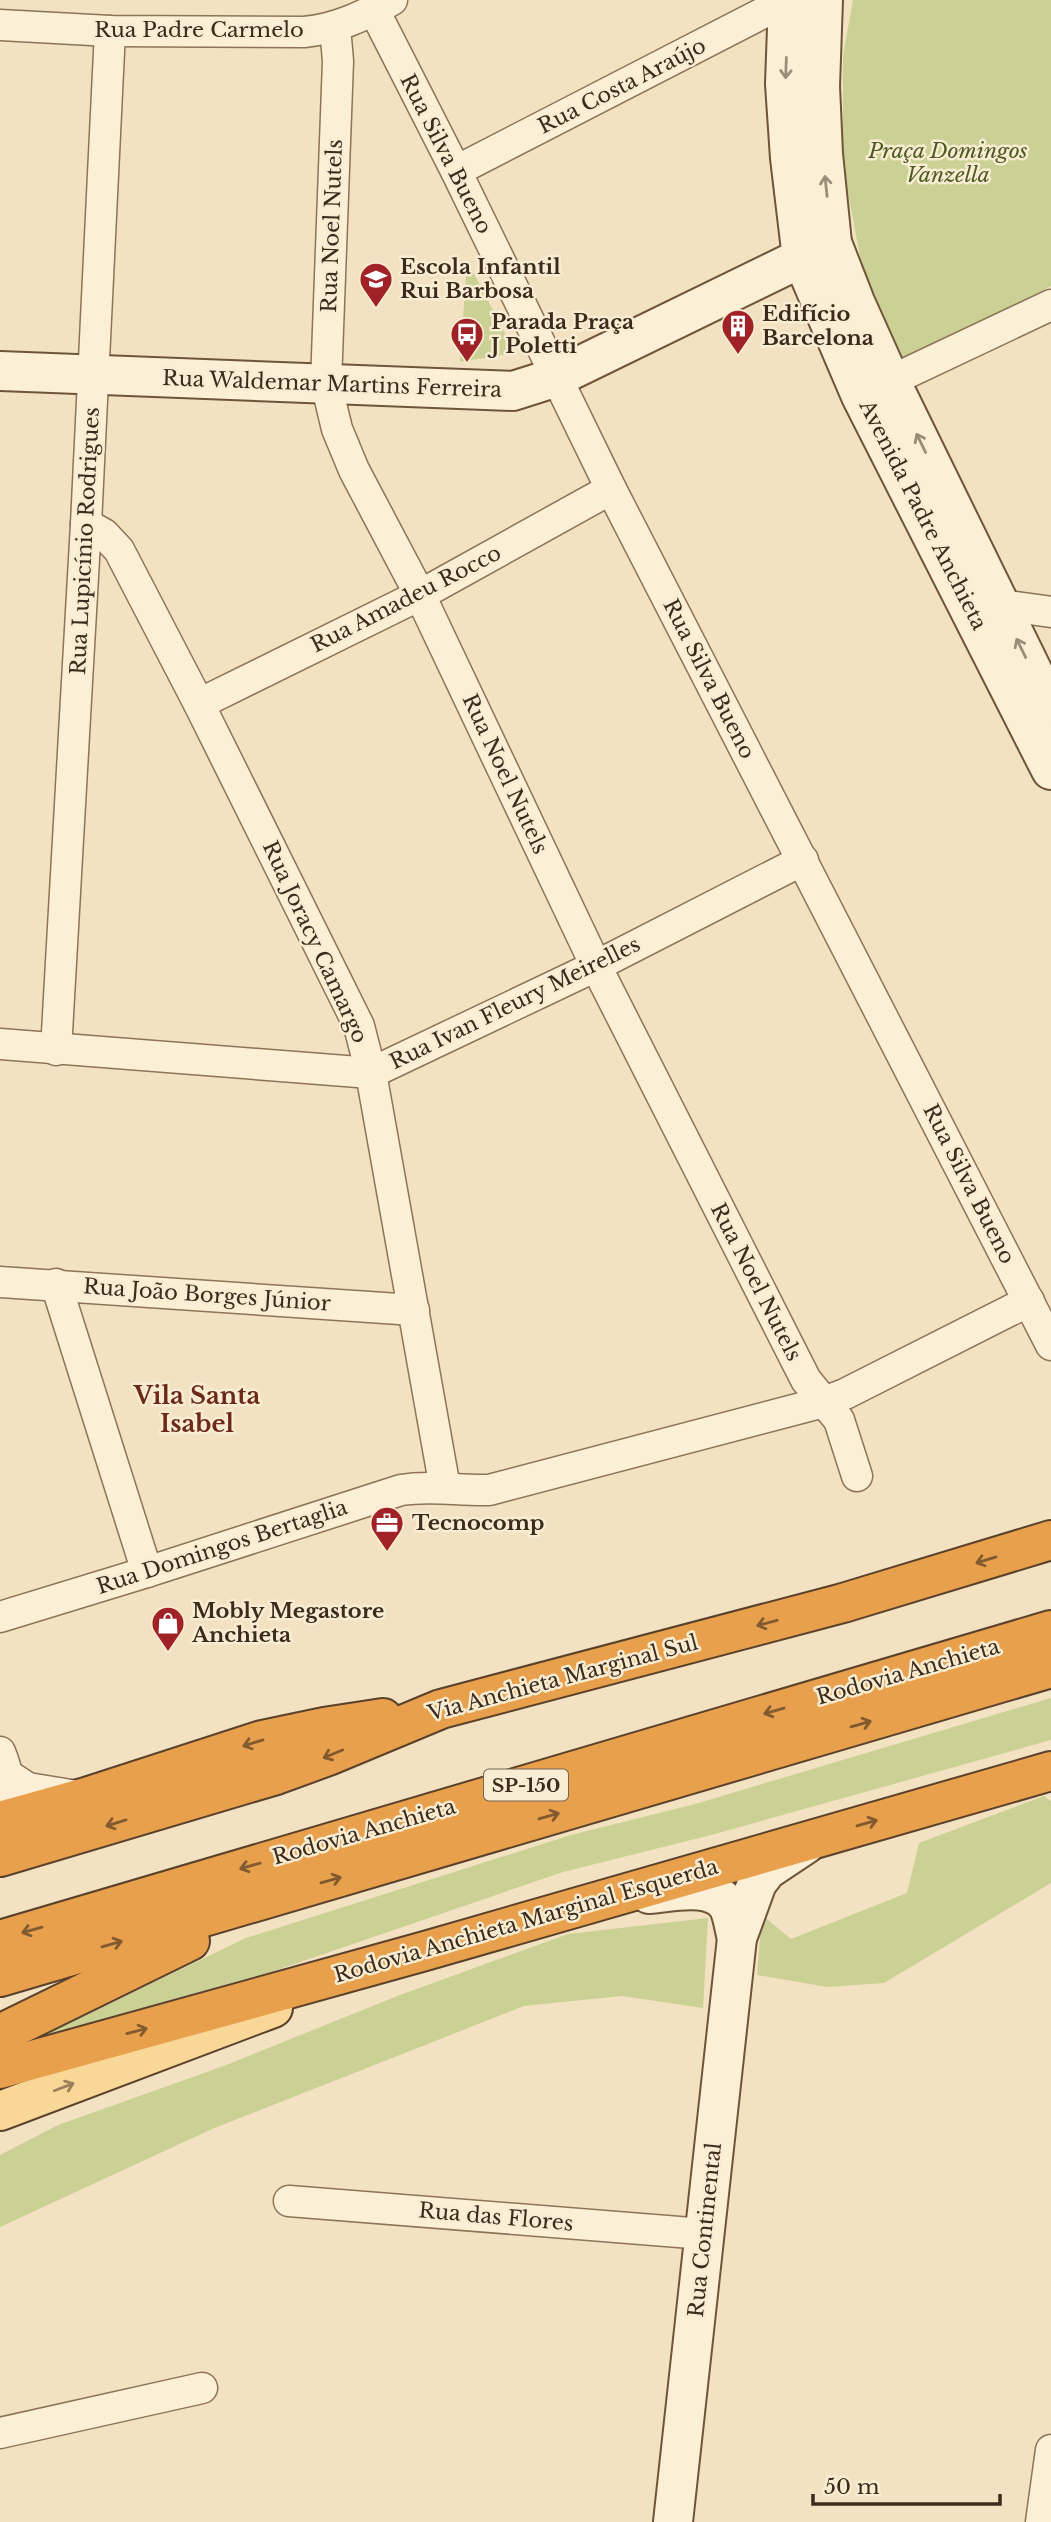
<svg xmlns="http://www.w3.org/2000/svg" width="1051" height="2522" font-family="'Libre Baskerville',serif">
<rect width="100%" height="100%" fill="#f2e2c2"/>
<g fill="#cbd195">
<polygon points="853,0 1051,0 1051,286 904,361 862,266 843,167 843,56"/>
<polygon points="467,260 515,353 460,362"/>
<polygon points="1051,1698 1051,1740 715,1834 563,1872 274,1971 40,2037 246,1938 571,1835 695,1804"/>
<polygon points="1044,1796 1051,1801 1051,1883 884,1983 827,1987 757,1975 762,1915 791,1939 907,1893 919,1843"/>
<polygon points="708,1918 703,2008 622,1996 524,2006 212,2129 0,2227 0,2155 58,2125 221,2067 400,1995 568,1934"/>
</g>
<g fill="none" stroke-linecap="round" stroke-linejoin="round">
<defs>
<g id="street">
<polyline points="374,10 456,171 611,489 1051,1345"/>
<path d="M0,25L110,31L304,32C336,29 364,16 392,0"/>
<polyline points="335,27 338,61 326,383 337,429 354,470 420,595 596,966 806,1380 839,1420 857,1476"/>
<polyline points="456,171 788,0"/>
<polyline points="871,390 1051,305"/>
<polyline points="86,524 104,534 119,550 199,704 359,1026 371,1073 445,1488"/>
<polyline points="983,615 1016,607 1051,612"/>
<polyline points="199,704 420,595 611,489"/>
<polyline points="0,1044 371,1073 596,966 803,860"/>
<polyline points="56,1050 86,524 110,31"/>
<polyline points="0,1282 414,1310"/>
<polyline points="56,1284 147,1572"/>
<path d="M0,1617L147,1572L401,1490C431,1485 459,1491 489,1490L824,1402L845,1394L1029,1301"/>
<path d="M0,1752C8,1771 10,1782 0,1800"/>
<polyline points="8,1775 28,1788 77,1796"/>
<polyline points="289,2201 704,2234"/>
<polyline points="0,2433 202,2388"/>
<polyline points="1041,2522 1051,2450"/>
</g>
<g id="secondary">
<polyline points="788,0 785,84 790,158 802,258 861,396 1051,770"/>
<polyline points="823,0 820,86 823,154 832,243 855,302 890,380 1051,709"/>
<polyline points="0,371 513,391 557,377 832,243"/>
<path d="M649,1894C673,1892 713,1882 728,1906C733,1915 734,1929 737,1938"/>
<polyline points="673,2522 737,1938 757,1883 767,1870 806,1844"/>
</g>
<polyline id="primary" points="0,2111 273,2008"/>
<g id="highway">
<polyline points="0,1821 86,1797 262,1740 324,1727 383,1718"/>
<polyline points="0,1857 276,1775 328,1756 441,1709 843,1603 1051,1540"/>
<polyline points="0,1940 1051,1630"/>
<polyline points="0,1977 1051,1668"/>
<polyline points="0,2034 190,1941"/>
<polyline points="0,2069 425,1951 1051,1771"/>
</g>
</defs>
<use href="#street" stroke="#8d7357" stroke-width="33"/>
<use href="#secondary" stroke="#6f543a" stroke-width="42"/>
<use href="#primary" stroke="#5a412c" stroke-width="42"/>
<use href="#highway" stroke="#5a412c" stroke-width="42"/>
<use href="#street" stroke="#fbefd6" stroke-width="30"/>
<use href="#secondary" stroke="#fbefd6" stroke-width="38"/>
<use href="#primary" stroke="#f8d797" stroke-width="38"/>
<use href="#highway" stroke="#e8a04c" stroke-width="38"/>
</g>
<defs><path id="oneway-shaft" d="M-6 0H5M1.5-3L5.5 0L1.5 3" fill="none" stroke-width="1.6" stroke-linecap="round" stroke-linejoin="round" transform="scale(1.75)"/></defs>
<g stroke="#9c8d7a">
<use href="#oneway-shaft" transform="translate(786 68) rotate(92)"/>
<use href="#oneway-shaft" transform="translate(826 186) rotate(-96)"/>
<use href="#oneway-shaft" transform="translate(921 443) rotate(-116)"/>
<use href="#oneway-shaft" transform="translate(1021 648) rotate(-116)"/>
</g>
<g stroke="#815a30">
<use href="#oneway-shaft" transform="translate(986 1560) rotate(163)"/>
<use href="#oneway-shaft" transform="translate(767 1623) rotate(165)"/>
<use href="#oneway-shaft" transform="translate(774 1711) rotate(164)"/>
<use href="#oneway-shaft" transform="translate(861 1724) rotate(-16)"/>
<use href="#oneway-shaft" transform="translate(253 1743) rotate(163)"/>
<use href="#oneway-shaft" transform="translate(333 1754) rotate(158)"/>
<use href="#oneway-shaft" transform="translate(549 1816) rotate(-16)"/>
<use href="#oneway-shaft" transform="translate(116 1823) rotate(163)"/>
<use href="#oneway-shaft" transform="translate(867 1823) rotate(-16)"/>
<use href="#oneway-shaft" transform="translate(250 1866) rotate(164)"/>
<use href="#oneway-shaft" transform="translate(331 1880) rotate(-16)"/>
<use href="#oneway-shaft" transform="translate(32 1930) rotate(164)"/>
<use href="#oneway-shaft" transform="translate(112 1944) rotate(-16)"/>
<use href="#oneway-shaft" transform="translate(137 2031) rotate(-15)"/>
</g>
<use stroke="#9a815a" href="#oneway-shaft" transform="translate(64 2087) rotate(-21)"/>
<defs>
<symbol id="school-pin" viewBox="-11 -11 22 30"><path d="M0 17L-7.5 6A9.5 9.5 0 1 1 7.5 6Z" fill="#a12226" stroke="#f8ecd2"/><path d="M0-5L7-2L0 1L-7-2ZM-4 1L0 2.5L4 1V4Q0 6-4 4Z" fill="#fff"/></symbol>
<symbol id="building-pin" viewBox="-11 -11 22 30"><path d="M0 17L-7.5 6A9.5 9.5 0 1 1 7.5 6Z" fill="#a12226" stroke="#f8ecd2"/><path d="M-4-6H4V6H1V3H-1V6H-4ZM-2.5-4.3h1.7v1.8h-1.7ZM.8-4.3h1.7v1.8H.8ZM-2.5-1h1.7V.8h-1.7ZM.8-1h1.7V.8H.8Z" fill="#fff"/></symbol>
<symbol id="bus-pin" viewBox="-11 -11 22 30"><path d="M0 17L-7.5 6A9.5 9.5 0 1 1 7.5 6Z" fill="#a12226" stroke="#f8ecd2"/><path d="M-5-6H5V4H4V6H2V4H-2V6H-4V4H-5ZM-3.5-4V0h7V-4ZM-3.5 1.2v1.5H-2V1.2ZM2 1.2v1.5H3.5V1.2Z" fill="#fff"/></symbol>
<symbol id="office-pin" viewBox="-11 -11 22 30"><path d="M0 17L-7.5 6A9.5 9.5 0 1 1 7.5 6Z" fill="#a12226" stroke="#f8ecd2"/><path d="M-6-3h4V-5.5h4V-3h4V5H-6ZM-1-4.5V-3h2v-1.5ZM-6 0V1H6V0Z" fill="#fff"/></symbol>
<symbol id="shop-pin" viewBox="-11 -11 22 30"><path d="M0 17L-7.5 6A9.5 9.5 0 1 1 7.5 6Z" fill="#a12226" stroke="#f8ecd2"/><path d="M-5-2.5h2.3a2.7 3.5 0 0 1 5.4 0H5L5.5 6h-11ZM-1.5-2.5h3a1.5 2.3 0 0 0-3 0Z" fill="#fff"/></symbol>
</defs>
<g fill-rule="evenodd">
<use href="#school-pin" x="357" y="260" width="38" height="52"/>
<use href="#building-pin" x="719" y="307" width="38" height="52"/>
<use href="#bus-pin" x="448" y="315" width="38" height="52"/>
<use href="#office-pin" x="368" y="1504" width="38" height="52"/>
<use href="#shop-pin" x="149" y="1604" width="38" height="52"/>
</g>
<g text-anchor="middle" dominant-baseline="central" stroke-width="5" stroke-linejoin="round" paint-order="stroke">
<rect fill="#f8ecd2" stroke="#746553" stroke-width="2" x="484" y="1769.5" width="84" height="31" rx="5"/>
<g font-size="19" font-weight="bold" fill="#3c2b1d">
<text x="526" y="1785">SP-150</text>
</g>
<g font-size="21" fill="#3c2b1d" stroke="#f8ecd2">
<text x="199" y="30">Rua Padre Carmelo</text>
<text transform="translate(622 86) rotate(-27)">Rua Costa Araújo</text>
<text transform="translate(446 154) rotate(63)">Rua Silva Bueno</text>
<text transform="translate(332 226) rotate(-88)">Rua Noel Nutels</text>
<text transform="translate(332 384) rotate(2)">Rua Waldemar Martins Ferreira</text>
<text transform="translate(923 515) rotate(63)">Avenida Padre Anchieta</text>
<text transform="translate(85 541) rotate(-87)">Rua Lupicínio Rodrigues</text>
<text transform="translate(406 599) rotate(-27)">Rua Amadeu Rocco</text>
<text transform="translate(709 679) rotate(63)">Rua Silva Bueno</text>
<text transform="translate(505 774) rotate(65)">Rua Noel Nutels</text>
<text transform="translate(315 942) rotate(65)">Rua Joracy Camargo</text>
<text transform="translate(515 1003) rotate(-26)">Rua Ivan Fleury Meirelles</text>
<text transform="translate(969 1184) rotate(63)">Rua Silva Bueno</text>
<text transform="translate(756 1282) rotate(63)">Rua Noel Nutels</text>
<text transform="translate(207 1295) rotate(4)">Rua João Borges Júnior</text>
<text transform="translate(222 1547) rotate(-18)">Rua Domingos Bertaglia</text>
<text transform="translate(908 1672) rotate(-16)">Rodovia Anchieta</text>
<text transform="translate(563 1678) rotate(-15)">Via Anchieta Marginal Sul</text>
<text transform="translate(364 1832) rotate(-16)">Rodovia Anchieta</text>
<text transform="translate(526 1921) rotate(-16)">Rodovia Anchieta Marginal Esquerda</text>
<text transform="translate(496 2217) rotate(5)">Rua das Flores</text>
<text transform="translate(705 2230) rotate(-84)">Rua Continental</text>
</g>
<g font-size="21" font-style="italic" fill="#4d5a22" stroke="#f8ecd2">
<text x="948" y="151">Praça Domingos<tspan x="948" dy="24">Vanzella</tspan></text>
</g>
<g font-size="21" font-weight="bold" fill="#3c2b1d" stroke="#f8ecd2" text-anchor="start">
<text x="400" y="267">Escola Infantil<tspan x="400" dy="24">Rui Barbosa</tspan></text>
<text x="762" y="314">Edifício<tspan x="762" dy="24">Barcelona</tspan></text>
<text x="491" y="322">Parada Praça<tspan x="491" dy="24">J Poletti</tspan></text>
<text x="412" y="1523">Tecnocomp</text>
<text x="192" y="1611">Mobly Megastore<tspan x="192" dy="24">Anchieta</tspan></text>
</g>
<g font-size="24" font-weight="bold" fill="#6c2818" stroke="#f8ecd2">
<text x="197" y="1395">Vila Santa<tspan x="197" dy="28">Isabel</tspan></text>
</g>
</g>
<path d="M813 2494v10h187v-10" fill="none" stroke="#3c2b1d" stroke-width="3.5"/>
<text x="824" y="2494" font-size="21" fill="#3c2b1d" stroke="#f8ecd2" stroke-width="5" paint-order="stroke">50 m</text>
</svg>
